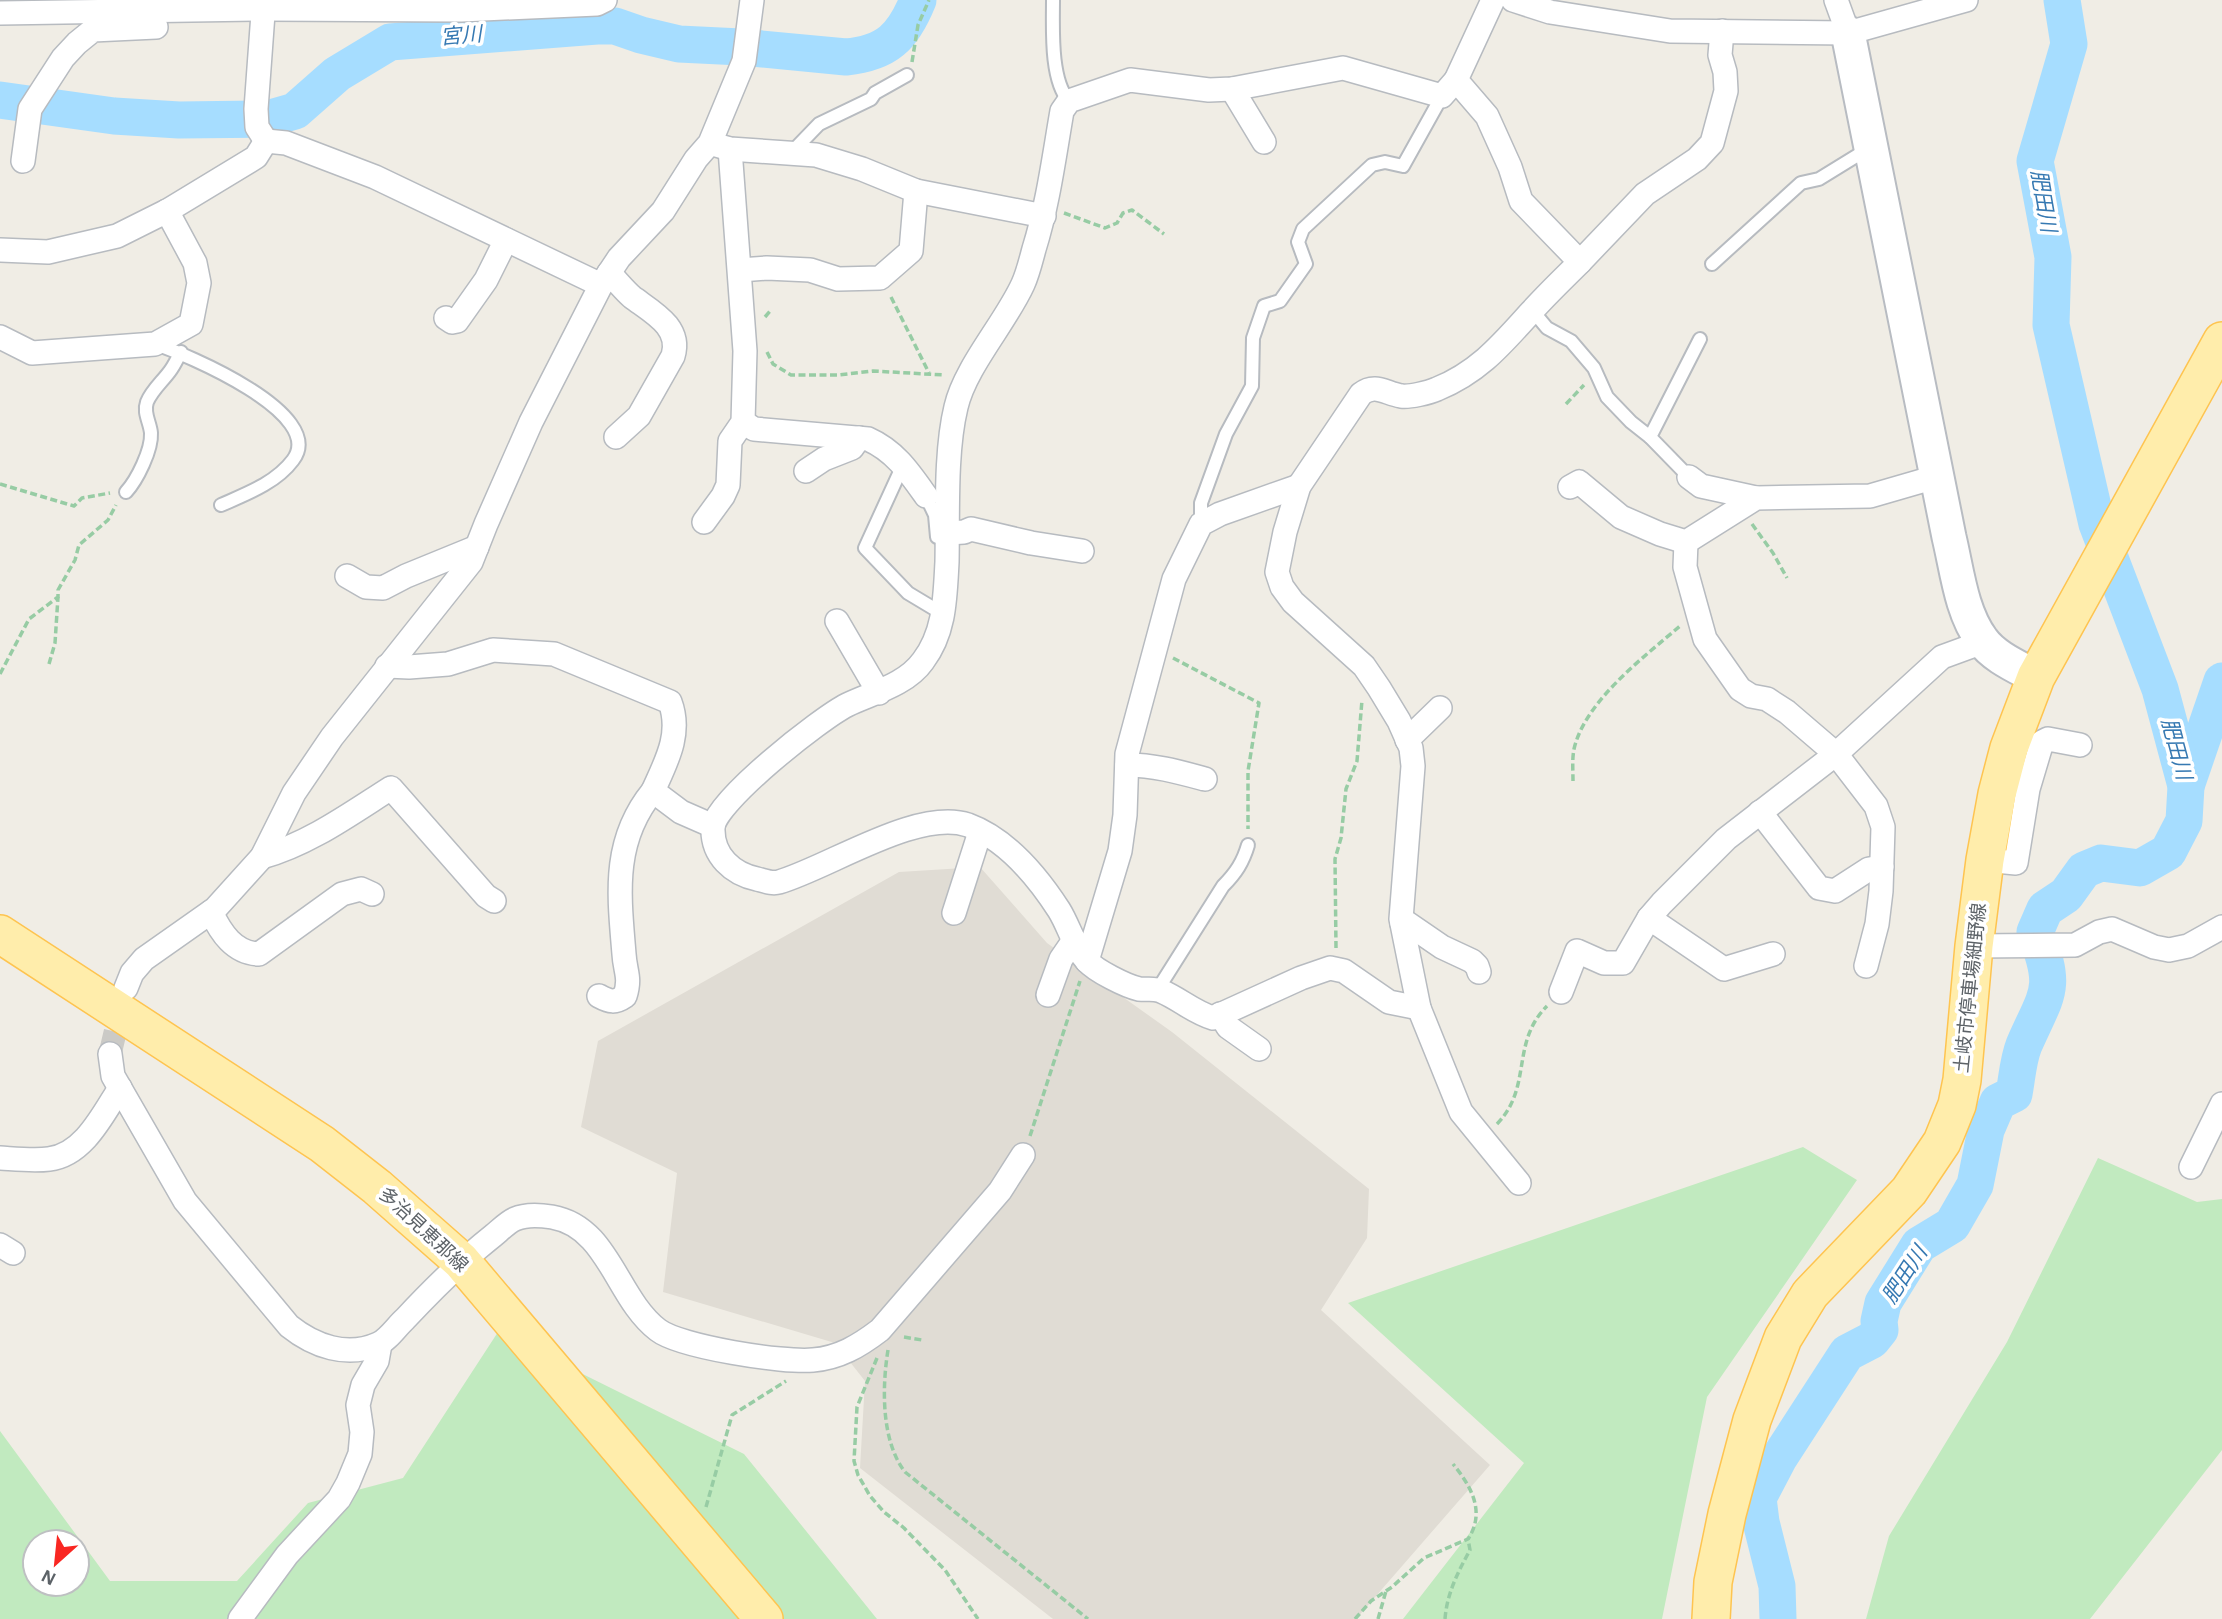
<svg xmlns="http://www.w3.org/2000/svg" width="2222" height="1619" font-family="'Alegreya Sans','Noto Sans JP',sans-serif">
<rect width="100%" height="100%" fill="#f0ede5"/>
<polygon fill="#e0dcd4" points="980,867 1047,943 1172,1032 1369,1189 1367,1238 1321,1310 1490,1465 1356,1619 1053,1619 860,1468 865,1381 835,1343 663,1292 677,1173 581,1127 598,1041 899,872"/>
<g fill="#c1eabf" fill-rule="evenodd">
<polygon points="1803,1147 1857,1180 1707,1397 1662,1619 1403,1619 1524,1463 1348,1303"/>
<polygon points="2098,1158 2197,1202 2222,1199 2222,1450 2090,1619 1866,1619 1889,1536 2007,1342"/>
<path d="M498,1332L744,1454L877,1619H0V1431L110,1581H237L308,1503L403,1478ZM35,1542H77V1584H35Z"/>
</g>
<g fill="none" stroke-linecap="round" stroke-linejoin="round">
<g stroke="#a6ddff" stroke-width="37">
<path d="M0,100L114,116L179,120L267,119L295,111L337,74L390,42L597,26H615L641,35L679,44L741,47L846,57C887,53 903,37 918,0"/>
<polyline points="2186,786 2222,681"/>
<path d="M1778,1619L1777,1586L1761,1522L1758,1498L1779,1458L1847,1353L1872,1340L1880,1330L1879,1321L1883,1303L1919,1245L1952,1225L1975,1185L1986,1130L1998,1102L2014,1094C2017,1078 2018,1060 2024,1045C2047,992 2058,990 2035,932L2045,909L2066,895L2084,870L2101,863L2140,868L2168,852L2184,821L2186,786L2160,689L2097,524L2051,325L2053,257L2035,161L2069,44L2062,0"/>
</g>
<polyline stroke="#cbcac6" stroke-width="23" stroke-dasharray="23 11" stroke-linecap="butt" points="110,1054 122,1003"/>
<defs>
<g id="lane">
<path d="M1053,0C1053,28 1050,80 1069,101"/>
<polyline points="792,152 819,124 871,99 875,93 907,75"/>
<polyline points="1712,264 1801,183 1819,179 1871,147"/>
<polyline points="1532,310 1547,328 1571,341 1594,368 1607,397 1631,422 1650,437"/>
<path d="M155,344C186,354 328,414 293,460C276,483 246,494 221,505"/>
<polyline points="903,465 865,548 908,593 943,614"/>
<polyline points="1689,477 1650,437 1700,339"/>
<path d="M126,492C137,480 152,450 151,433C150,422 143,413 147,402C152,390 162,382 170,371C174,366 177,359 181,352"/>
<polyline points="926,496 935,515 937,537"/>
<polyline points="1201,524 1201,503 1226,434 1252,386 1253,338 1264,306 1280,301 1306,264 1298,242 1303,229 1372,165 1385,162 1403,166 1442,96"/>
<path d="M1158,989L1223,886C1236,873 1243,862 1248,845"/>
</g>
<g id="street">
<polyline points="264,0 256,109 257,127 266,141"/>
<path d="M1493,0L1456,80L1487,116L1510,167L1521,201L1580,262C1564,278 1547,294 1531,312C1502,344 1479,372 1437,389C1428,393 1410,397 1401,396C1385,393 1375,383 1361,394L1299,486L1285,532L1277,572L1282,587L1293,602L1364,666L1379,688L1399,721L1411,748L1413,766L1401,919L1419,1008L1461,1112L1519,1183"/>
<polyline points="1513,0 1550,12 1670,31 1848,33 1966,0"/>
<polyline points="1836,0 1848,33"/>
<polyline points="0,13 264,9 461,10 597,4 605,0"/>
<polyline points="1232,89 1264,142"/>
<polyline points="266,141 286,143 375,177 601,285"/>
<polyline points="716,145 730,149 816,155 862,169 916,191 1044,216"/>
<polyline points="23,161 30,109 63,58 77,43 93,30 156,27"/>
<polyline points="0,250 48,252 117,236 167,211 256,157 266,141"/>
<polyline points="1580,262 1645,194 1697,159 1712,143 1726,91 1725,72 1720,55 1722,31"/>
<polyline points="740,270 767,268 810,270 838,279 880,278 911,251 916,191"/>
<path d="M609,273C617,281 624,290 632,297C652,312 682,327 673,356L639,416L616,437"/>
<polyline points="446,318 452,322 457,321 486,280 506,240"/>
<polyline points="0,337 32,353 155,344 191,324 199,283 195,263 167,211"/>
<path d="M743,422L754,429L868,439C895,451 909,472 926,496"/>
<polyline points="806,471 824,459 852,448 859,438"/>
<polyline points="1689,477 1701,486 1756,498"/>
<polyline points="1570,487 1579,482 1621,517 1660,534 1686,542 1756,498 1870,496 1939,476"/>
<polyline points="704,522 723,496 728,485 730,441 743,422 745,351 730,149"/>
<polyline points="948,533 964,532 971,529 1031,543 1082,551"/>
<polyline points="1686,542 1685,567 1705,639 1740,689 1751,696 1767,699 1787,712 1836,754 1876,806 1883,827 1881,891 1877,924 1866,966"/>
<polyline points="347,576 366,587 383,588 406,576 477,547"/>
<polyline points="837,621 879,693"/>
<path d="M387,666L409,667L448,664L493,650L554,654L670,702C682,734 666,762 653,791L681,812L713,826"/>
<polyline points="1407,740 1440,708"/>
<path d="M1127,765C1154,765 1179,772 1205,779"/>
<polyline points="1760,812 1819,888 1835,891 1869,869 1882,867"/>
<path d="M262,857C309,844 350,814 391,788L486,896L494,901"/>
<polyline points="1985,860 2016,863 2028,789 2042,742 2048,739 2080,745"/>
<path d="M211,912C221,933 234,953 259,954L342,894L361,889L372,894"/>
<polyline points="954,913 980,832"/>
<polyline points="1402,923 1407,923 1442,947 1472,961 1477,966 1479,972"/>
<polyline points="1974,946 2075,945 2099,932 2112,929 2154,947 2169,950 2188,946 2222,927"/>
<polyline points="1773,954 1724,969 1649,918 1662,903 1726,839 1836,754 1942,657 1983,642"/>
<polyline points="1087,961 1120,851 1125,815 1127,754 1174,579 1201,524 1220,514 1299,486"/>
<polyline points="126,988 132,973 144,959 215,909 262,857 294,793 332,737 471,562 486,524 531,422 601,285 619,258 663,211 696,159 710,143 744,61 752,0"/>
<polyline points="1561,992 1577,951 1604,963 1623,963 1649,918"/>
<polyline points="1048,995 1061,959 1074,940"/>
<path d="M599,996C610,1002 615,1003 625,996C631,977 625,972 624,954C619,894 612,841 653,791"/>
<path d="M1419,1008L1389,1002L1344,971L1330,968L1301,978L1213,1018C1193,1012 1180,999 1161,991C1154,988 1147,990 1139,989C1126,986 1096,971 1087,961C1074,947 1069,926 1059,910C1037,876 1006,839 968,825C917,808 828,868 779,882C772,884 765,881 757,879C733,874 712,856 713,828C714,802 821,718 847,705C872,693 906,685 923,661C945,632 945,598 947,562C948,515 945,452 956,407C965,367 1006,322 1023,284C1028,273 1031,260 1034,249C1048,204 1054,157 1062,111L1069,101L1130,80L1209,90L1232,89L1343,68L1442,96L1456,80"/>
<polyline points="1220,1014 1228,1027 1259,1049"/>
<path d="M110,1054L113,1076L185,1201L289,1326C314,1346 347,1358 378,1344C388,1340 397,1326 405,1319C433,1289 461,1261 494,1235C500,1230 508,1222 515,1219C526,1214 540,1215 552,1217C609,1227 616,1298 658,1330C680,1347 784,1363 813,1360C839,1358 859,1346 880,1330L1000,1191L1023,1155"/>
<path d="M0,1158C16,1159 34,1161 49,1159C84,1155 103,1114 120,1088"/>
<polyline points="2191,1167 2222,1104"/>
<polyline points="0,1245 13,1253"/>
<polyline points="240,1619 287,1555 339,1499 348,1483 360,1454 362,1432 358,1405 363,1385 377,1361 380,1344"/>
</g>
<path id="secondary" d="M1848,33L1949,537C1957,570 1961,612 1982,640C1994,657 2018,667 2036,677"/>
<g id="primary">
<polyline points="0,934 322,1144 377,1187 461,1261 764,1619"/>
<polyline points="1711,1619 1713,1582 1727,1514 1752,1420 1783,1338 1810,1294 1909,1191 1942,1142 1957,1105 1962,1080 1974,946 1985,860 1997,794 2009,748 2036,677 2222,341"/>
</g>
</defs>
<use href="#lane" stroke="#b7bbc0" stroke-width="16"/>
<use href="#street" stroke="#b7bbc0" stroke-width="26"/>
<use href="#secondary" stroke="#b8bcc2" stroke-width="37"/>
<use href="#primary" stroke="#fec450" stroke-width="40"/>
<g stroke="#97cca4" stroke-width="3.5" stroke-dasharray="7 3.5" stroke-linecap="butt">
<polyline points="912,62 918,25 929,0"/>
<polyline points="1064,213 1105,228 1117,223 1123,213 1132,210 1164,234"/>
<polyline points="891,297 929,373"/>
<polyline points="765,317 771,310"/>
<polyline points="767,352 773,364 791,375 838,375 873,371 944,375"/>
<polyline points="1566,404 1584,385"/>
<polyline points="0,484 74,506 82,498 110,493"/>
<polyline points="1752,524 1773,553 1787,578"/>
<polyline points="1173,658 1259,703 1248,771 1248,829"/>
<polyline points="49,664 55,643 58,597"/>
<polyline points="0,674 29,619 58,597 58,590 75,560 79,545 108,520 116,505"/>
<path d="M1573,781C1573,771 1572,759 1574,749C1585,701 1644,657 1680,626"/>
<polyline points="1336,948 1335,859 1341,838 1346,789 1357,761 1362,700"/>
<path d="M1497,1124C1533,1087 1510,1043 1547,1006"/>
<polyline points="1030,1136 1080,981"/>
<polyline points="904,1337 922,1340"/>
<path d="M888,1350C882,1387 881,1441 905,1472L1088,1619"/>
<polyline points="877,1358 857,1407 854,1461 858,1475 870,1496 884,1512 904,1528 945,1570 978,1619"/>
<polyline points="706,1507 732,1415 786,1381"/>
<path d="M1355,1619L1371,1601L1392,1587L1424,1558L1468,1539C1486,1512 1471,1486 1453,1464"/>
<polyline points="1378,1619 1386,1591"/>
<path d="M1445,1619C1447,1593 1458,1572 1470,1550L1468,1539"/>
</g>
<use href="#lane" stroke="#fff" stroke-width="12"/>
<use href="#street" stroke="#fff" stroke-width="23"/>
<use href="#secondary" stroke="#fff" stroke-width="33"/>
<use href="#primary" stroke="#ffedab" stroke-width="37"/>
</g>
<g text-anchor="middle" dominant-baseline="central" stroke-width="7" stroke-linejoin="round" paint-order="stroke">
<g font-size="19" fill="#5c6267" stroke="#fff">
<text transform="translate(1971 988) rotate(-84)">土岐市停車場細野線</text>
<text transform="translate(423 1230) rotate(43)">多治見恵那線</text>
</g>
<g font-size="21" font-style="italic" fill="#3679b2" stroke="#fff">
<text transform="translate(461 36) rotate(-5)">宮川</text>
<text transform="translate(2043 201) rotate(80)">肥田川</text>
<text transform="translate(2176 749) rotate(75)">肥田川</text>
<text transform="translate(1905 1275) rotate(-57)">肥田川</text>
</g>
</g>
<g transform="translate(56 1563) rotate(207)"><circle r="33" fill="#ffffff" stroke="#bec0c2" stroke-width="2"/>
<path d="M0-5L12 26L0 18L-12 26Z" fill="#f92722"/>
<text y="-10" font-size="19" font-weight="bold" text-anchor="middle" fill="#5c6267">N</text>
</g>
</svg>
